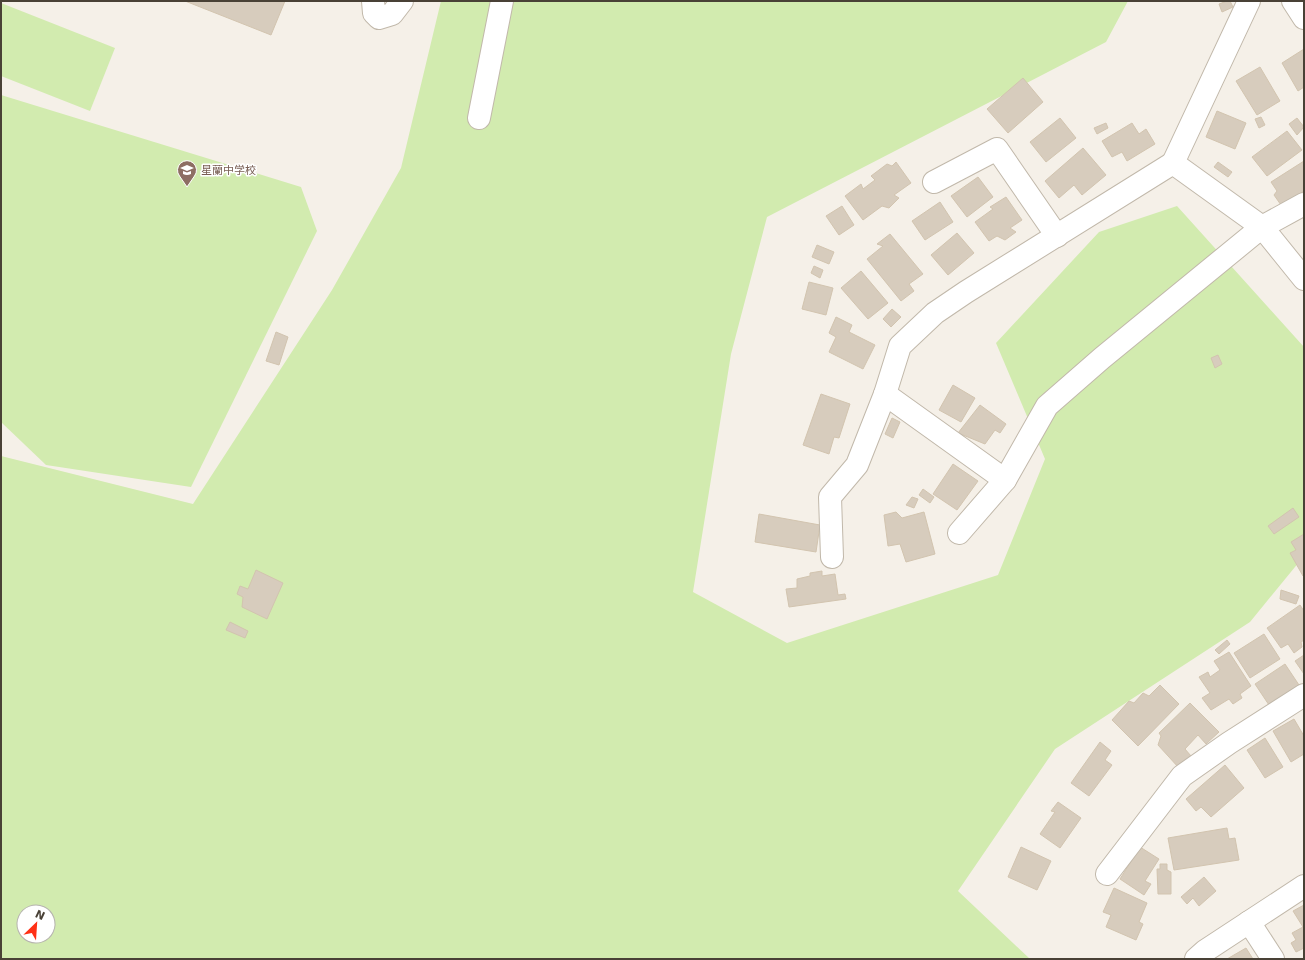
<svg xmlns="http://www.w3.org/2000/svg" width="1305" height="960" font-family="'DejaVu Sans','Noto Sans JP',sans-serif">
<rect width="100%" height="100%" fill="#f5f0e8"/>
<g fill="#d2ebaf" fill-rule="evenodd">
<path d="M441,1H1128L1106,42L767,217L731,354L693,592L787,643L998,575L1045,459L996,343L1099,232L1177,206L1304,347V556L1250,622L1055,749L958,891L1030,959H1V456L193,504L332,290L401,168ZM24,912H48V936H24Z"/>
<polygon points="1,3 115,48 90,111 1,76"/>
<polygon points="1,95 301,187 317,231 191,487 46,465 1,422"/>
</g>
<g fill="#d7ccbd" stroke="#d2c4af">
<polygon points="185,1 285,1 271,35"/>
<polygon points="1227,1 1230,1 1233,7 1222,12 1219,4"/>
<polygon points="1304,49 1304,87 1298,91 1282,63"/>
<polygon points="1260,67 1280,101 1257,115 1236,81"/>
<polygon points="1023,78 1043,102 1008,133 987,109"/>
<polygon points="1217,111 1246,123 1235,149 1206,137"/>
<polygon points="1261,117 1265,125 1259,128 1255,119"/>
<polygon points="1060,118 1076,138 1046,162 1030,142"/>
<polygon points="1297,118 1304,127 1297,135 1289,124"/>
<polygon points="1106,123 1108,128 1097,134 1094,128"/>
<polygon points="1132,123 1139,134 1146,129 1155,144 1127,161 1122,152 1112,157 1102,141"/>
<polygon points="1287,131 1302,150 1267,176 1252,157"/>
<polygon points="1083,148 1106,175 1082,195 1074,185 1059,198 1045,181"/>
<polygon points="1304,161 1304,191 1281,205 1274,195 1277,191 1271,182"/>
<polygon points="896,162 911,183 894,195 899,198 889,208 882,206 863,220 845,196 861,184 863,189 875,180 871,176 887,164 892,166"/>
<polygon points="1218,162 1232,172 1228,177 1214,167"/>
<polygon points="978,177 993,197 967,217 951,196"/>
<polygon points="1006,197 1022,220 1010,228 1016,232 1005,240 997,236 989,241 975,222 993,209 990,207"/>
<polygon points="940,202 953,222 925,240 912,221"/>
<polygon points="842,206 854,225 839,235 826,216"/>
<polygon points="957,233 974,253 948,275 931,255"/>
<polygon points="890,234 923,274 909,284 914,291 901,301 867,259 883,246 877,244"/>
<polygon points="817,245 834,252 829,264 812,257"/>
<polygon points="814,266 823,270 820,278 811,273"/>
<polygon points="861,271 888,303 868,319 841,288"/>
<polygon points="809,282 833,288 826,315 802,309"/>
<polygon points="892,309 901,317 891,327 883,319"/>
<polygon points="836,317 852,325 849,332 875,345 863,369 829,352 836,337 829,333"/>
<polygon points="276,332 288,337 279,365 266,361"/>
<polygon points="1218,355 1222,364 1215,368 1211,358"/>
<polygon points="953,385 975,398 961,422 939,410"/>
<polygon points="821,394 850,404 839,438 834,437 829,454 803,445"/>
<polygon points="980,405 1006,424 1000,433 995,430 985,444 958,433"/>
<polygon points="892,418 900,422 893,438 885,434"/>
<polygon points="953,464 978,481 957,510 933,494"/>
<polygon points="923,489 934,497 930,503 919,495"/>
<polygon points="912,497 918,499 914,508 906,505"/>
<polygon points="1293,508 1299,517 1274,534 1268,526"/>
<polygon points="896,512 902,518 924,512 935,554 906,562 900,544 888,546 884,515"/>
<polygon points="759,514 820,525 816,552 755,542"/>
<polygon points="1304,534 1304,575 1303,576 1290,553 1296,550 1291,542"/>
<polygon points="256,570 283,583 267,619 242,607 243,597 237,594 240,586 248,589"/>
<polygon points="822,571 822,576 835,574 838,595 845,594 846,599 789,607 786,589 797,588 797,579 810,576 810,573"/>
<polygon points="1281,590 1299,596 1296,604 1280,599"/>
<polygon points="1300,605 1304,611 1304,640 1301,642 1302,647 1294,653 1288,644 1281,648 1267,628"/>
<polygon points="230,622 248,631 245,638 226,630"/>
<polygon points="1264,634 1280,659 1250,678 1234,653"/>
<polygon points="1227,640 1230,644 1219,654 1215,650"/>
<polygon points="1229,652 1251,686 1240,694 1242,698 1233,704 1229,699 1211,710 1202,698 1210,693 1199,677 1208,672 1210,677 1220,670 1214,661"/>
<polygon points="1304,655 1304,674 1295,661"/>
<polygon points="1285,664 1299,685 1269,705 1255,684"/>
<polygon points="1160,685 1179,704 1138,746 1112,720 1129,701 1134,703 1143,693 1149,696"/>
<polygon points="1190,703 1219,732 1206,744 1198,735 1185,749 1191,756 1179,768 1158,745 1161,736 1159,733"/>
<polygon points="1294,719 1304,736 1304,754 1291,762 1273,731"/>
<polygon points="1265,738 1283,767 1265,778 1247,750"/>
<polygon points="1100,742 1111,751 1105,760 1112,765 1089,796 1071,783"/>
<polygon points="1225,765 1244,788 1211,817 1201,807 1196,811 1186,799"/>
<polygon points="1058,802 1081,818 1060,848 1040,834 1055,812 1051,811"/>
<polygon points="1227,828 1229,839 1235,838 1239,860 1174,870 1168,838"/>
<polygon points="1021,847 1051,861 1037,890 1008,877"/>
<polygon points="1140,847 1159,859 1145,881 1151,884 1144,895 1120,879"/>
<polygon points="1160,864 1167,864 1167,870 1171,872 1171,894 1158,894 1157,869 1160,869"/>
<polygon points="1204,877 1216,891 1199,906 1193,898 1187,904 1181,897"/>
<polygon points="1114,888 1147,903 1139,922 1143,924 1136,940 1106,927 1111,915 1103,912"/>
<polygon points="1304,905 1304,948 1296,952 1291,943 1296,940 1292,933 1303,927 1293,911"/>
<polygon points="1246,948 1253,959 1227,959"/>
</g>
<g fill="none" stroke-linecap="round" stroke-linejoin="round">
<defs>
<g id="minor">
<polyline points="373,1 374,13 379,18 392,14 402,1"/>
<polyline points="1293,1 1304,18"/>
<polyline points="479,118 502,1"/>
<polyline points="1173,163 1249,1"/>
<polyline points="934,182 997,149 1057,236"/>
<polyline points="885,394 1005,480"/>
<polyline points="959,533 1005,480 1047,406 1102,358 1262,227 1304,279"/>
<polyline points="832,557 830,497 857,465 885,394 900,346 935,313 966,292 1173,163 1262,227 1304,204"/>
<polyline points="1107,874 1182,776 1229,743 1304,695"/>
<polyline points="1249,922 1273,959"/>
<polyline points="1196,959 1205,951 1304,886"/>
</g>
</defs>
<use href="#minor" stroke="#c1b8aa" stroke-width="24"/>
<use href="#minor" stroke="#fff" stroke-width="22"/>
</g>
<defs>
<symbol id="school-pin" viewBox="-11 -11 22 30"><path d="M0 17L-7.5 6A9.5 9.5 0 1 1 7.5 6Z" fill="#8d6e63" stroke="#fff"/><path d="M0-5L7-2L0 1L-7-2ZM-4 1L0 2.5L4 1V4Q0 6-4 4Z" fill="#fff"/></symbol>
</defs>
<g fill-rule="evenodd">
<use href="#school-pin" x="176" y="159" width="22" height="30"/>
</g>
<g text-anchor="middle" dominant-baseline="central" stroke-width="3" stroke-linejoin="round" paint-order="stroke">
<g font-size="11" fill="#785e54" stroke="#fff" text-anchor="start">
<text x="201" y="170">星蘭中学校</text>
</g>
</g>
<rect width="1305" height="960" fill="none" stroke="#494136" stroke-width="4"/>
<g transform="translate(36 924) rotate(25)"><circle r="19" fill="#ffffff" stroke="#b6b3af"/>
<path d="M0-3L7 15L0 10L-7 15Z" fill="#ff3015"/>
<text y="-6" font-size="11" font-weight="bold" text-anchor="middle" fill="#494136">N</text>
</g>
</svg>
